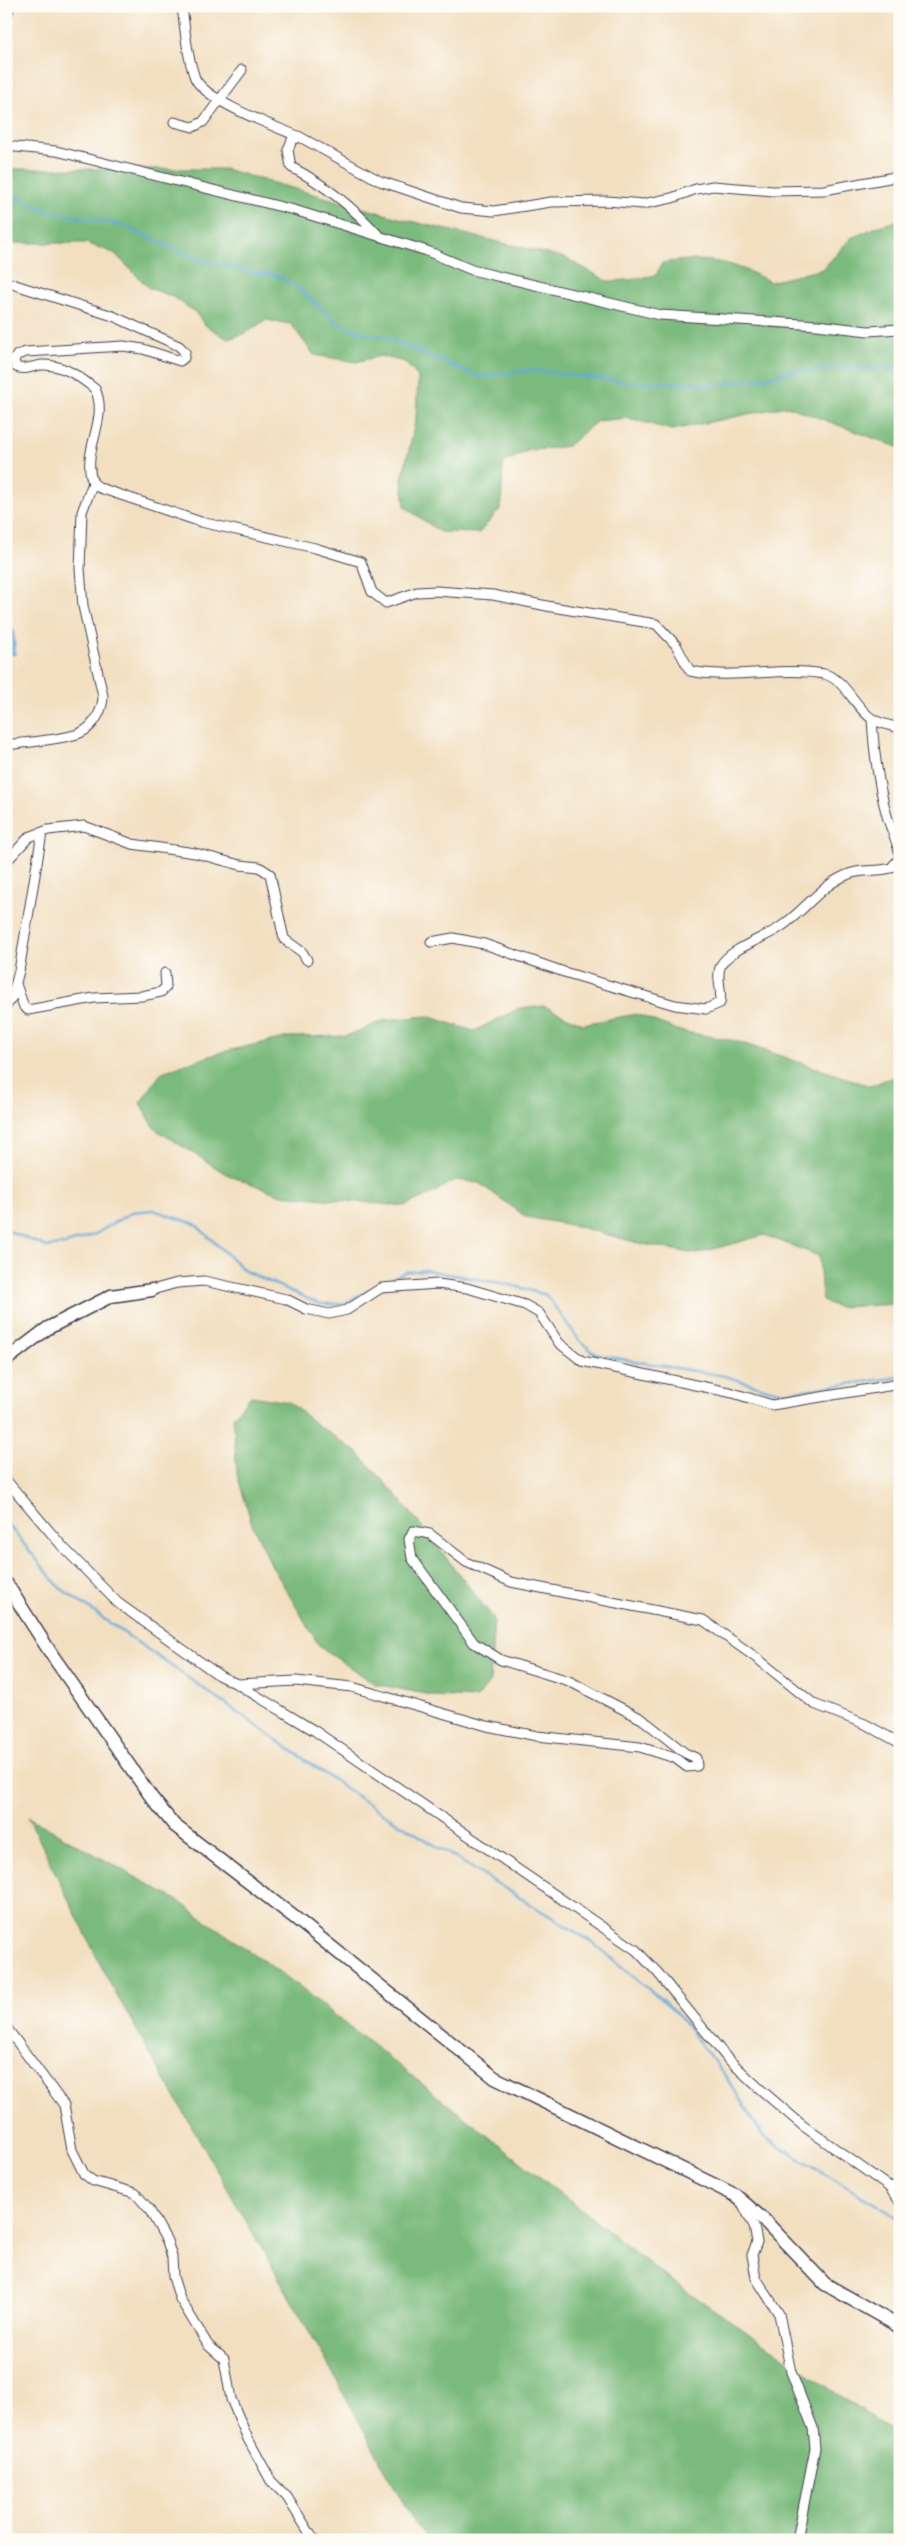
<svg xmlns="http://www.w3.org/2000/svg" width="906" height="2546" font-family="'IM FELL DW Pica',serif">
<rect width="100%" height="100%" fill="#fdfcf7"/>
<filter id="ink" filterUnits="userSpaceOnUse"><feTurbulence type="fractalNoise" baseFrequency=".02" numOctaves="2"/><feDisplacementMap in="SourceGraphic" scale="10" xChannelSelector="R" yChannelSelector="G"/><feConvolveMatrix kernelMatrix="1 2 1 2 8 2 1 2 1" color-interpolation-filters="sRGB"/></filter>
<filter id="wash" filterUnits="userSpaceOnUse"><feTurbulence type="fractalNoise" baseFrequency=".0096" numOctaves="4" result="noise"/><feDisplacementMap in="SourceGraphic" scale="20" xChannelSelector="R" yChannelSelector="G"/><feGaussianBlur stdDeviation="1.12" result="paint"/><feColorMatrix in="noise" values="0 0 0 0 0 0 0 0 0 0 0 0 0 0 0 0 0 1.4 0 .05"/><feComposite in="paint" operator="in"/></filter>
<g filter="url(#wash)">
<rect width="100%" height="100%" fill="#f2dfc0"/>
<g fill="#7aba7c" stroke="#4e6e5c">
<path d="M6,169H224L406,220L566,258L607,281L629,280L656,275L662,263C705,256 733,261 770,282L823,269L851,238L876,227L900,220V448L787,406L672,430L628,418L597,421L568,446L527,451L503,463L501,508L479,533L440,532L405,507L402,479L416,419L418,377L405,362L380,356L356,362L314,355L291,324L266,320L244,334L228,339L205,325L194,311L171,296L149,288L114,253L86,243H8L6,241Z"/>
<polygon points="544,1006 583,1024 636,1014 680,1031 736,1041 870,1086 900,1074 900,1304 838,1307 822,1301 819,1256 764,1235 696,1254 642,1244 576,1226 526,1217 479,1183 455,1180 433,1193 404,1206 281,1195 226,1174 155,1129 140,1103 162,1072 222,1052 289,1037 346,1036 385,1020 427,1016 474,1031 520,1008"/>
<polygon points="251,1396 289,1402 317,1425 357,1452 401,1500 494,1619 490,1682 476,1698 435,1696 375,1684 320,1647 272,1566 252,1524 237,1474 233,1416"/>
<polygon points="28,1817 178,1901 288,1978 665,2276 900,2437 900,2540 430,2540 416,2526 325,2359 108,1980"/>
</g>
<polygon fill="#64aada" stroke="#43668a" points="13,629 16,654 6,655 6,630"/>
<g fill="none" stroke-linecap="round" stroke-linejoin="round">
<g stroke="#64aada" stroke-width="2.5">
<polyline points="6,192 48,211 124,226 200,260 250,272 275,275 298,288 337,323 360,332 384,337 480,377 531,370 634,383 661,382 712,385 766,378 790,372 840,368 900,369"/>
<polyline points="6,1230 47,1247 66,1244 94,1235 132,1212 153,1210 195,1224 245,1271 320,1304 342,1304 405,1272 425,1270 511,1285 546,1295 580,1341 597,1355 725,1376 771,1390 788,1392 900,1377"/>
<polyline points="6,1522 60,1588 371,1806 592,1942 674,2010 724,2074 764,2137 900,2219"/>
</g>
</g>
</g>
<g filter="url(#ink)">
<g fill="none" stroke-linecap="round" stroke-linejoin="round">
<defs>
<g id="street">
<path d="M182,6C185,30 187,56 195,78C205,101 276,127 300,137"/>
<polyline points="6,18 10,6"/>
<polyline points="174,122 193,127 203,122 242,70"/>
<polyline points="6,146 56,151 294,210 427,251 472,270 660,315 817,325 868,331 900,329"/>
<path d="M379,236C353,207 326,185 291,167L288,150L292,140L300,137L380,181L461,208L494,211L551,202L607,201L643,204L672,198L696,189L713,186L773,191L824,190L900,176"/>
<path d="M6,282L113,316L179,346L185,352L184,358L180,361L143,349L123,346L26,352L17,355L14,360L16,367C25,371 32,366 42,365C63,364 80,377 95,389C110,420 80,451 93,483L100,488L201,522L315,548L361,562L372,592L386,603L417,592L436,591L493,595L552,607L656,624L676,645L690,671C735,680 782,666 824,674C845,679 854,706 871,718C878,723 891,726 900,728"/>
<path d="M872,719C874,752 878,784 887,816C891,830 898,842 900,857"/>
<path d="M6,745C25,742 64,740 80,733C94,727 103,710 103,696L83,606L80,569L82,512L93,483"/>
<polyline points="6,862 29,837 48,830 84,826 132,844 195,853 240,865 259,867 270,874 284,939 302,952 307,960"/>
<path d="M431,942L453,938L484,944L564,972L675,1005L706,1009L720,1003C723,990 715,977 721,965C730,949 764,938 779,928C804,912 820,885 849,874C862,869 877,872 891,868L900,858"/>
<polyline points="16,984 24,1007 28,1010 94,998 142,996 161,992 166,987 165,973"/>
<polyline points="6,1007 12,997 19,971 42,833"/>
<polyline points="152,1290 177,1283 204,1281 286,1299 306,1309 329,1314 347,1310 381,1288 438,1284 467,1288 525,1305 539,1313 559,1343 582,1361 733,1393 772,1405 900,1384"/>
<polyline points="6,1480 62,1546 118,1603 220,1676 237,1684 296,1681 352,1687 487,1726 537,1736 640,1747 675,1758 687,1767 697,1766 696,1758 685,1753 642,1719 569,1681 501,1660 474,1643 412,1558 409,1539 413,1531 430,1534 466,1562 511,1582 703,1620 758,1659 814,1704 865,1724 900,1743"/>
<polyline points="237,1684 315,1731 636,1950 658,1973 727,2058 760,2089 802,2125 889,2187 900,2202"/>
<polyline points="6,2027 64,2105 72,2150 84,2174 93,2181 135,2193 149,2209 167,2241 172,2257 173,2277 180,2299 208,2345 224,2359 231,2399 248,2439 271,2481 287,2497 314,2540"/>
<polyline points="889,2187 900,2184"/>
<polyline points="743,2205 754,2226 757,2242 752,2255 756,2278 779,2314 791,2372 813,2428 815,2448 797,2540"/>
</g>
<g id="secondary">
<polyline points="6,1360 48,1328 111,1296 152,1290"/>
<polyline points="6,1583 52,1655 152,1798 174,1825 294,1917 495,2078 735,2195 764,2220 825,2284 900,2327"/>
</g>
</defs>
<use href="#street" stroke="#413e4f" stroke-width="11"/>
<use href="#secondary" stroke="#413e4f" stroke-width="15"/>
<use href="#street" stroke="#fff" stroke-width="9"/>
<use href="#secondary" stroke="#fff" stroke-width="12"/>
</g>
</g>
<rect width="906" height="2546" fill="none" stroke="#fdfcf7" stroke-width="25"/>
</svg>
